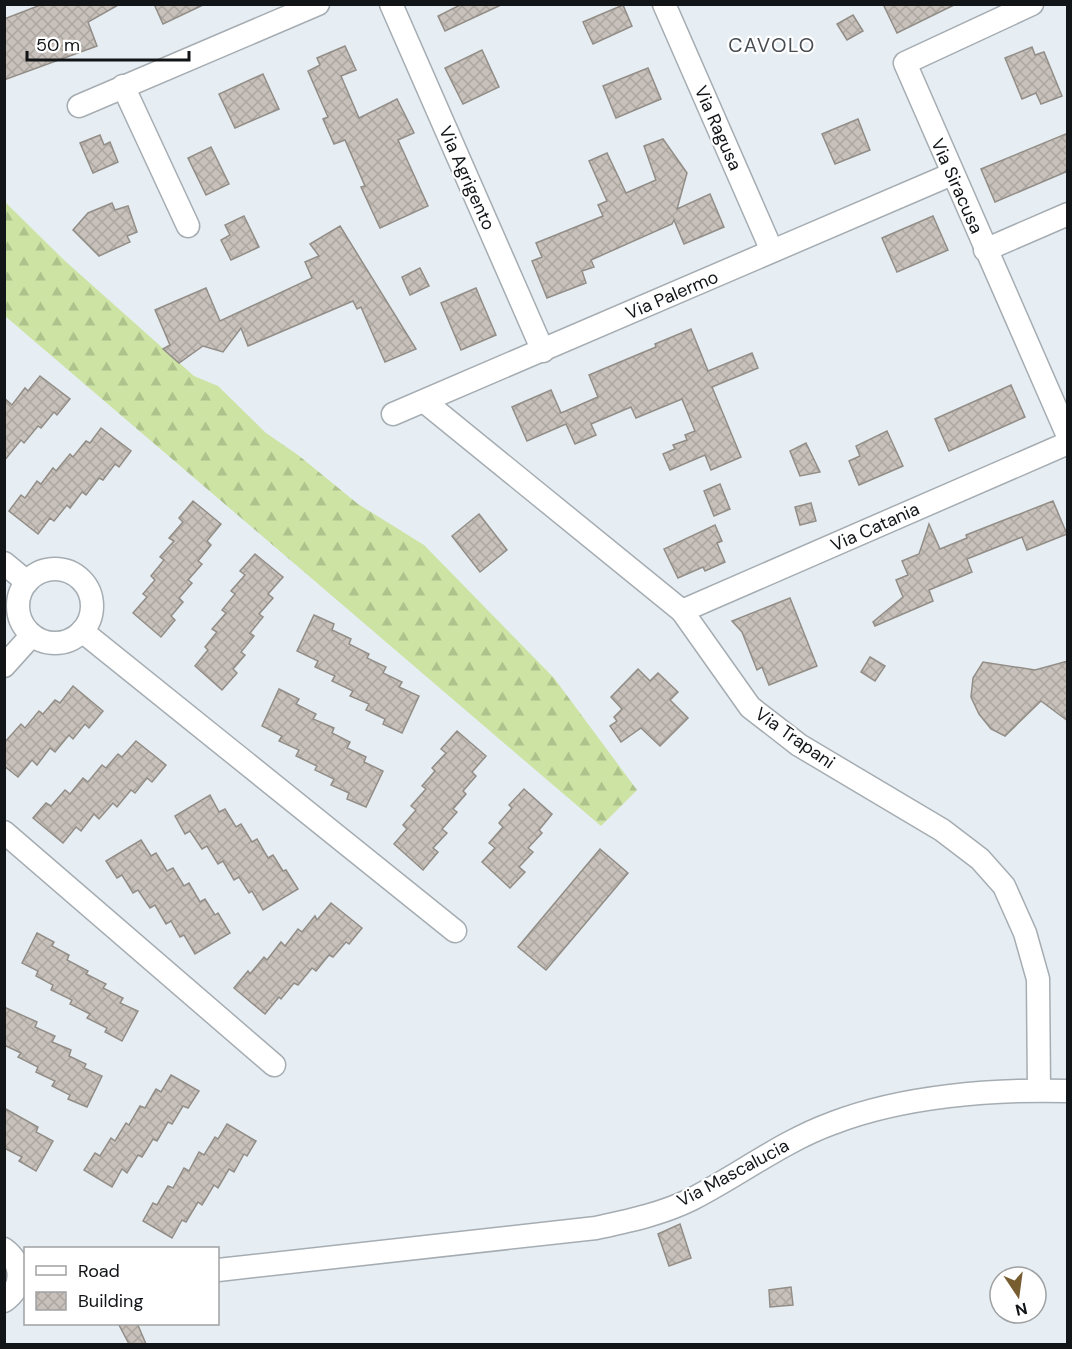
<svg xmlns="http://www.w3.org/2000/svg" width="1072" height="1349" font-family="'DM Sans',sans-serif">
<defs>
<pattern id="forest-firs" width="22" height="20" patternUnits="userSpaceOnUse" patternTransform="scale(1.5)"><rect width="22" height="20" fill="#cce3a4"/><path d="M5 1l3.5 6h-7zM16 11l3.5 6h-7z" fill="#aec28c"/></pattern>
<pattern id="building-cross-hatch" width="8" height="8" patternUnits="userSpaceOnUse" patternTransform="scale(1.5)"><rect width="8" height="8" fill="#c8c1bb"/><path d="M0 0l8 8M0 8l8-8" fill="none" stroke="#aba5a0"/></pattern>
</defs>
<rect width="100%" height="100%" fill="#e6eef3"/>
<polygon fill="url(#forest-firs)" points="4,201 64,260 194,376 218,386 266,433 298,455 358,504 424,545 554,678 637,790 601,826 5,316"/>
<g fill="url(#building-cross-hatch)" stroke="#928d87" stroke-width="1.5">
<polygon points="43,4 120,4 88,22 97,46 4,80 4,19"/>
<polygon points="154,4 205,4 163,24"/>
<polygon points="462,4 503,4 445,31 438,16"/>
<polygon points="883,4 956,4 897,33"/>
<polygon points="623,5 632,26 593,44 583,22"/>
<polygon points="853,15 863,31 847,40 837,24"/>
<polygon points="345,46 356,70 341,76 359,118 397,99 414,133 398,140 428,206 380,228 361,187 365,186 345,140 334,144 323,119 328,117 308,71 320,65 317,58"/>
<polygon points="1032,47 1035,55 1044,52 1062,96 1041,104 1036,93 1022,99 1005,58"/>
<polygon points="482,50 499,87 463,104 445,68"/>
<polygon points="648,68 661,99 616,118 603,86"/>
<polygon points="263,74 279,109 235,128 219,94"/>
<polygon points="858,119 870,150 835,164 822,134"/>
<polygon points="1068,133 1068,171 995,202 981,169"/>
<polygon points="100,135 104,145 110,142 118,162 93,173 80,143"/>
<polygon points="663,139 687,173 677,209 710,194 724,227 684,244 674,220 672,224 591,260 594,267 582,271 586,283 547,298 532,261 542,257 536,243 603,216 598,205 607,201 589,161 607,153 626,193 656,180 644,146"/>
<polygon points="211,147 229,184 206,195 188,158"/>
<polygon points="112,203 115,210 128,206 137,232 127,236 130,242 99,256 73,230 88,213"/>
<polygon points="244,216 259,247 231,260 221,240 230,235 225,225"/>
<polygon points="933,216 948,250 897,272 882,238"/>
<polygon points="340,226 416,349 385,362 361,307 357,309 353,301 248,346 241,328 223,352 203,346 179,363 163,349 170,345 155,310 206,288 220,321 312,278 305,262 319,256 310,244"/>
<polygon points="420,268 429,286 410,295 402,277"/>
<polygon points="476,288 496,335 461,350 441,303"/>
<polygon points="691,329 708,371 752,353 758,368 712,387 741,457 711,470 705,455 670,470 663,454 675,449 673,445 687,440 685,435 695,431 682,399 636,418 631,407 591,424 596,435 575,444 566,424 527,441 512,407 551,390 561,413 598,397 589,375 656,347 655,344"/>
<polygon points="40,376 70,399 57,415 54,412 41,428 38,426 24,443 21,440 4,461 4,398 12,405 25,388 28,391"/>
<polygon points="1011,385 1025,417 949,451 935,419"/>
<polygon points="101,428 131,451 119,467 115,464 103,480 99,478 86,495 82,492 70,508 67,505 54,521 50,518 38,534 9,511 21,495 25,498 37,481 41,484 53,468 56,471 70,454 73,457 86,441 90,443"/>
<polygon points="887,431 903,466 859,485 849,461 860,456 856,446"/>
<polygon points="806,443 820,472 800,476 790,451"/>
<polygon points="720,484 730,509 714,516 704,491"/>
<polygon points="193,501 221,524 207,541 211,545 198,561 202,564 188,580 192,583 179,598 183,602 171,616 175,620 161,637 133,613 147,597 143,594 155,580 151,576 164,560 160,557 174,541 169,538 183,522 179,518"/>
<polygon points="1053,501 1067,534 1027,550 1022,537 967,559 972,572 929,590 933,601 875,626 873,622 903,597 896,580 908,575 902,561 919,554 929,524 940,549 967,538 966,535 971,533"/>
<polygon points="811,503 816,521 800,525 795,507"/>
<polygon points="479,514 507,550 480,572 452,536"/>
<polygon points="715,525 722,541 717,543 725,562 705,571 703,567 678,578 664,549"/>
<polygon points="255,554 283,577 268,594 273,598 259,614 263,617 250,633 254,636 241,652 245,655 233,669 237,673 222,690 195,666 208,650 205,647 217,632 212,629 226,613 222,610 235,594 231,591 245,575 240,571"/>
<polygon points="790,598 817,666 769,685 762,667 757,670 742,632 732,621"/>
<polygon points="314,615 334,624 332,630 351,639 349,644 369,654 367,658 386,667 383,673 402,682 399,687 419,696 402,733 383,724 385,719 366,710 369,704 350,696 353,691 332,681 335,676 315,667 318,661 297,651"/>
<polygon points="870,657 885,666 875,681 861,672"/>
<polygon points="1068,661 1068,721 1041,701 1005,736 991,729 979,714 971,697 973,678 983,662 1035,670"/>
<polygon points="638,669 650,681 658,673 678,692 670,700 688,718 660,746 641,728 621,742 610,726 617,721 614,717 622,709 611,697"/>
<polygon points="73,686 103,711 89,728 85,724 73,739 69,735 55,752 50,748 37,765 32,760 18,777 4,766 4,743 21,724 25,728 39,711 43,714 55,700 60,703"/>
<polygon points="279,689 299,699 296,704 316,714 313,719 334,728 332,733 350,742 347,748 366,757 364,762 383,771 366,807 347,799 349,793 331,785 334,779 315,770 317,766 296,756 299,750 279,741 282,736 262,726"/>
<polygon points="457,731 486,756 472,772 476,776 463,791 466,794 453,809 457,812 442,829 447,833 433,848 438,852 423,870 394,844 407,829 403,825 416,810 411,806 426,789 422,786 435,771 432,768 446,753 441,749"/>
<polygon points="136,741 166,765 152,782 147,778 135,793 131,790 117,807 113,803 99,819 94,814 81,831 76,827 63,843 33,818 46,803 51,806 65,790 70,794 83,778 88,782 102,765 106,768 118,754 122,757"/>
<polygon points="524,789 552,814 539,830 542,833 528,848 533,852 519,867 525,872 510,888 482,862 495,848 489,843 503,827 499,823 512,808 509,805"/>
<polygon points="210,795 219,812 225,809 236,827 241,824 252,842 257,839 268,858 273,855 283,871 286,870 298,889 263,910 252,891 249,893 239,877 234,880 223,861 218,864 207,846 202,849 190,831 185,834 175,816"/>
<polygon points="141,840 151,856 156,853 167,871 173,868 184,886 189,883 200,902 205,899 215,915 218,913 230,933 195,954 184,935 180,937 171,921 166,924 155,905 150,908 138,890 133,893 122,875 117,878 106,861"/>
<polygon points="600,849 628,873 546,970 518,947"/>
<polygon points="331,903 362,928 349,944 346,942 333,957 329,955 316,971 312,968 298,985 294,983 281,999 279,997 265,1014 234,988 248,971 250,974 264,957 267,960 281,942 285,946 298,929 302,932 315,916 317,920"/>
<polygon points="37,933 54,942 52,946 69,955 67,960 88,971 86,974 106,984 103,988 123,998 120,1003 138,1011 122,1041 105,1032 107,1028 87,1018 90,1014 70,1004 72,1000 51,990 53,985 36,976 38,971 22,963"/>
<polygon points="4,1007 37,1022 35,1027 55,1036 52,1042 71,1050 69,1056 86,1064 84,1068 102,1076 87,1107 68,1099 70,1095 52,1086 55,1081 36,1072 38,1067 18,1057 21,1053 4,1045"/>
<polygon points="171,1075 199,1091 188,1108 183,1106 172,1124 168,1122 157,1141 153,1139 142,1157 138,1155 127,1173 122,1169 112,1187 84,1170 95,1153 100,1156 111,1138 115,1141 126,1123 129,1125 140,1106 145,1108 156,1089 161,1092"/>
<polygon points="4,1108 38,1127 36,1132 53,1141 36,1171 19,1161 22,1157 4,1148"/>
<polygon points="227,1124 256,1141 247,1156 244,1154 234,1172 229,1169 218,1188 214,1185 202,1205 198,1202 186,1222 182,1220 172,1238 143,1221 153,1203 157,1205 168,1186 173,1188 184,1168 189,1171 199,1152 204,1155 215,1137 218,1139"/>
<polygon points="680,1224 691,1258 669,1266 658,1234"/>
<polygon points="791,1287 793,1305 770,1307 769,1290"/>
<polygon points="118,1323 137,1323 146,1344 129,1344"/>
</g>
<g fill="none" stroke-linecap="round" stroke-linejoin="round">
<defs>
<g id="minor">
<polyline points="391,4 543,351"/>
<polyline points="664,4 772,251"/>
<polyline points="1032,4 905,63 1068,436"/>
<polyline points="123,86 188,226"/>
<polyline points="79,106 318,4"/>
<polyline points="985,250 1068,214"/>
<polyline points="425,402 682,611 750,707 799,745 942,830 980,859 1004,886 1025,933 1038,979 1039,1090"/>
<polyline points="393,414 952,174"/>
<polyline points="4,563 27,582"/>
<circle cx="55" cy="606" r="37"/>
<polyline points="682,611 1068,443"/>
<polyline points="82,631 455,931"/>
<polyline points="4,666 32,635"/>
<polyline points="4,832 274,1065"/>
<path d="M4,1249C23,1263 24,1287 4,1301"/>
<path d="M218,1270L596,1228C628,1221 662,1214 692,1199C739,1175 783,1141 833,1123C903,1096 993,1089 1068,1091"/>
</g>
</defs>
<use href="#minor" stroke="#a6adb2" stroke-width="25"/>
<use href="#minor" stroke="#fff" stroke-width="22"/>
</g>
<g text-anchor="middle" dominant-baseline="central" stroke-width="4.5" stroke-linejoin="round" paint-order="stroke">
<g font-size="18" fill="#121517" stroke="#fff">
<text transform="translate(718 128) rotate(66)">Via Ragusa</text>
<text transform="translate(467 178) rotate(66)">Via Agrigento</text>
<text transform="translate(957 186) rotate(66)">Via Siracusa</text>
<text transform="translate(672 295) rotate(-23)">Via Palermo</text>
<text transform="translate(875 527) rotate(-24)">Via Catania</text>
<text transform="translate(795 738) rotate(35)">Via Trapani</text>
<text transform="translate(733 1173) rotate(-28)">Via Mascalucia</text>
</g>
<g font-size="20" letter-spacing="1.5" fill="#474d52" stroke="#fff">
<text x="772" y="45">CAVOLO</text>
</g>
</g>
<rect width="1072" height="1349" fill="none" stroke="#121517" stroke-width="12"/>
<rect x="24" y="1247" width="195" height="78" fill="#ffffff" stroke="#a0a1a2" stroke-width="1.5"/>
<rect x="36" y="1266" width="30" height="9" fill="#ffffff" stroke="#a0a1a2" stroke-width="1.5"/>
<text x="78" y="1277" font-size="18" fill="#121517">Road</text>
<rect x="36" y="1292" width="30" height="18" fill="url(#building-cross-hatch)" stroke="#a0a1a2" stroke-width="1.5"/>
<text x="78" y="1307" font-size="18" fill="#121517">Building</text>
<g transform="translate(1018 1295) rotate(167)"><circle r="28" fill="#ffffff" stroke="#a0a1a2" stroke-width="1.5"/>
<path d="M0-4.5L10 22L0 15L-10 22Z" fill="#775d2f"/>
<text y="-9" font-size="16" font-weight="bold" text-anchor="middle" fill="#121517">N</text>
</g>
<path d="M27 51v9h162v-9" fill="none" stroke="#121517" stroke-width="3"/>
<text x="36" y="51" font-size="18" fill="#121517" stroke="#ffffff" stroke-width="4.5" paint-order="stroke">50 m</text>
</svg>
